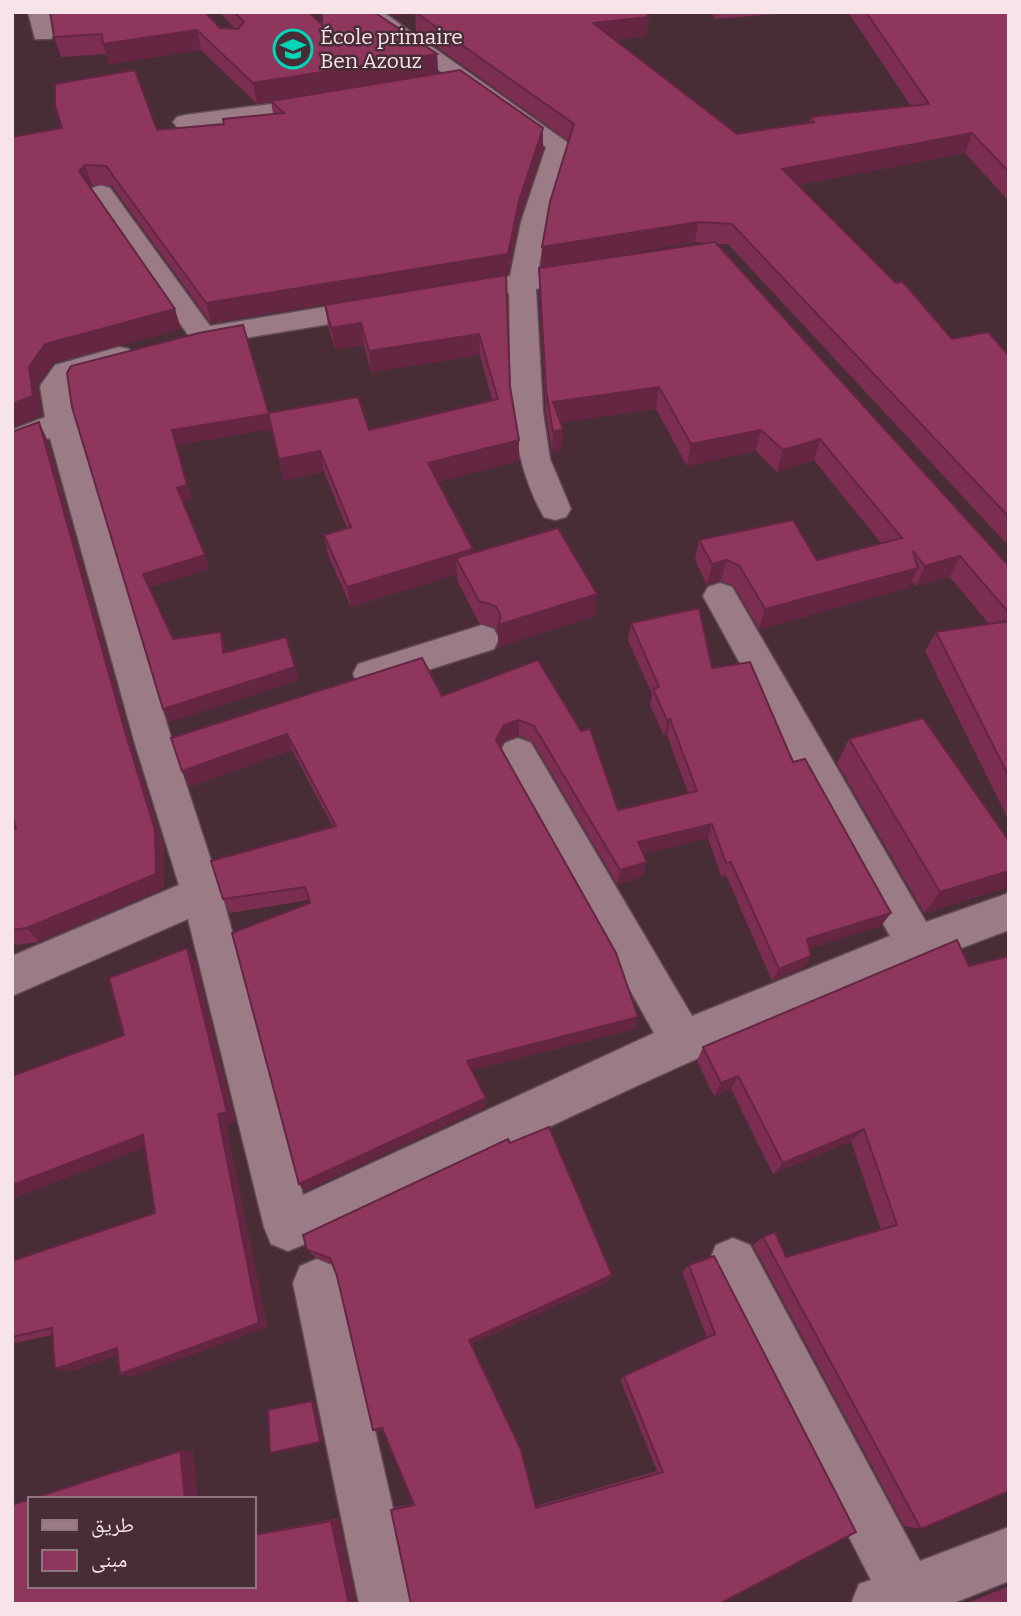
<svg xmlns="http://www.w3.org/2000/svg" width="1021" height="1616" font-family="Bitter,'Noto Naskh Arabic',serif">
<rect width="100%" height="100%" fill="#482d37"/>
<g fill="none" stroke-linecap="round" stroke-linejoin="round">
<defs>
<g id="street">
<polygon points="28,12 50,12 54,34 51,39 35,39"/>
<path d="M358,12H383L571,145L547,222L538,272L590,263L600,265L603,271L600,277L536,289L543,412L550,459L571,509L566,517L555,520L544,517C505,450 511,369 509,293L456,302L446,300L442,294L446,288L510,276L521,222L546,147Z"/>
<polygon points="325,97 333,99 337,104 333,109 185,129 177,127 173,122 177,117 185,115"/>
<polygon points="101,185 110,188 210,326 379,298 389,301 393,307 389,313 379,316 203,345 193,342 88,193 92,188"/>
<path d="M119,347L129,349L133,356L129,363L75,379L70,387L76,422L173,744L222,894L303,1195L654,1033L505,765L499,754L505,743L518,738L531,743L692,1016L890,936L703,596L708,587L720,583L732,587L926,922L1009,893V930C767,1019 537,1132 305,1244L288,1251L271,1244L264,1227L188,919L12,996V956L179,885L135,744L50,438L12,452V430L45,417L40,386L55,365Z"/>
<polygon points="482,625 494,629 499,639 494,649 371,688 358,684 353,674 358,664"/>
<polygon points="733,1238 750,1245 920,1561 1009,1527 1009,1581 951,1604 851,1604 859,1584 871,1580 709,1262 716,1245"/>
<polygon points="317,1259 334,1266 341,1283 415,1604 359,1604 293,1283 300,1266"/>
</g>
</defs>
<use href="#street" stroke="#614b54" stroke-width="3"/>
<use href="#street" fill="#9b7b86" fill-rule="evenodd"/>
</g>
<g fill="#7b2e50">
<polygon points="220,12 309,12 322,25 437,54 438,73 543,148 519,221 508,274 211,323 112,186 92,185 90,187 181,329 53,363 37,386 42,415 12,428 12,137 157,130 224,124 273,114 271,101 257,104 201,50 109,64 106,54 61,57 54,37 220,28 235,29"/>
<polygon points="387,12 646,12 647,36 615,40 737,134 809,123 810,117 911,106 848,12 1009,12 1009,201 965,153 798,185 952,339 1009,356 1009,541 1005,542 728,244 716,244 1006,563 1009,564 1009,821 925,651 936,632 989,624 950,577 916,586 912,581 908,588 759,629 734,586 721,581 707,585 695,560 699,540 817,560 881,543 814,460 777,472 756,451 687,466 656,409 561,422 562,450 552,453 546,412 539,290 539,268 705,243 695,242 541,268 542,247 569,141 416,32 415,13 394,16"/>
<polygon points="711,12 801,12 715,19"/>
<polygon points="506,275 510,387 519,440 519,461 437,482 473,553 595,616 498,647 498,631 496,628 479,623 457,580 457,574 351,607 328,555 324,535 347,528 324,472 284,480 271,429 176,445 192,500 182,502 209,569 149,587 173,639 225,645 226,652 299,680 169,722 163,709 72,407 268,413 369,430 492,400 480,355 371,372 364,345 335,349 328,326 325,305"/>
<polygon points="48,441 132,745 164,846 164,888 39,942 16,945 12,941 12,830 16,829"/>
<polygon points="631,623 712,668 793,762 881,926 809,948 811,956 803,968 772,981 726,875 721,876 708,838 643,854 643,876 617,884 533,742 519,736 504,741 501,747 638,1017 635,1029 472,1070 486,1098 486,1107 305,1191 309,900 230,913 223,899 333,827 292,750 189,787 171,738 442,696 538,660 618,810 688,793 667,735 664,736 650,705 652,694 628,640"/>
<polygon points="849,739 1009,841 1009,886 1008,887 924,913 837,763"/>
<polygon points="957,940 921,1529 904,1526 753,1245 763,1237 786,1257 881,1230 851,1141 773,1174 731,1089 714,1096 697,1061 703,1047"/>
<polygon points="196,962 235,1122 226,1124 267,1327 133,1376 120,1374 118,1355 70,1371 52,1335 12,1344 12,1261 155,1213 145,1148 124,1035"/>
<polygon points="510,1143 612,1275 608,1282 471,1344 536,1506 657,1471 620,1379 707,1338 682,1272 689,1265 714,1256 719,1604 391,1510 395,1507 413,1504 383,1430 378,1431 373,1430 337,1276 332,1264 315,1257 307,1250"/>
<polygon points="339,1518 254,1586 254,1534"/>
<polygon points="1009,1586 1009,1604 965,1604"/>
</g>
<g fill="#642641">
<polygon points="393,12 415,12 415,13 394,16"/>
<polygon points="649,17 647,36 592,43 593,23"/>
<polygon points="197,30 201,50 109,64 103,44"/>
<polygon points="437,54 438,74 257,104 253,83"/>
<polygon points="543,128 543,148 519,221 508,274 211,323 206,303 519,201"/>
<polygon points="972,133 965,153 778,189 782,169"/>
<polygon points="85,165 92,185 86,191 79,171"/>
<polygon points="698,222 695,242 541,268 542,247"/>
<polygon points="175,309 181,329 53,363 37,386 42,415 12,428 12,404 29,367 45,344"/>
<polygon points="361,323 364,345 335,349 331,328"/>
<polygon points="479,334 480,355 371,372 369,351"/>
<polygon points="659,387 656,409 552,424 553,402"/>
<polygon points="268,415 271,429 176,445 192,500 181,502 177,488 172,430"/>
<polygon points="39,422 48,441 132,745 164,846 164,888 39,942 27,928 124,728"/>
<polygon points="563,429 562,450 552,453 553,432"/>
<polygon points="761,430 756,451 687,466 691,444"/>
<polygon points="820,439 814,460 777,472 783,450"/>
<polygon points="519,440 519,461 429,484 428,463"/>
<polygon points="320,451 324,472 284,480 279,459"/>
<polygon points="473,549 473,569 456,558 457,574 351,607 347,587"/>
<polygon points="205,555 209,569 149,587 143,574"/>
<polygon points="960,556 950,577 916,586 925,566"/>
<polygon points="726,560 721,581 707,585 712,564"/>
<polygon points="918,568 908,588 759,629 765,609"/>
<polygon points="597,594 595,616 498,647 498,625"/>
<polygon points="221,632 225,645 228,666 223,653"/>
<polygon points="295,667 299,680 169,722 163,709"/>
<polygon points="670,719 667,735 664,736 667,720"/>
<polygon points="519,720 519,736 504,741 497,755 496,740 504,725"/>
<polygon points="287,734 292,750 189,787 182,771"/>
<polygon points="712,824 708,838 635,856 638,842"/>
<polygon points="647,862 643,876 617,884 620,870"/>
<polygon points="1009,871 1009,886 1008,887 924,913 940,892"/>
<polygon points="891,913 881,926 799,951 807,939"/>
<polygon points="187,948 196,962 235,1122 226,1124 267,1327 133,1376 120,1374 218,1114"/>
<polygon points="811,956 803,968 772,981 779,969"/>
<polygon points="638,1017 635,1029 468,1071 467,1061"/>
<polygon points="738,1076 731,1089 714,1096 721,1083"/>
<polygon points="486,1098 486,1107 305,1191 299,1184"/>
<polygon points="864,1129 851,1141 773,1174 783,1163"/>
<polygon points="143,1135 154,1144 12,1199 12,1185"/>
<polygon points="612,1275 608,1282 471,1344 469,1340"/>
<polygon points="117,1348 129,1351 70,1371 55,1369"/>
<polygon points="312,1401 315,1402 323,1442 320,1442"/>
<polygon points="180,1451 193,1451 198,1499 185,1499"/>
<polygon points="339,1518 357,1604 349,1604 331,1521"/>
</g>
<g fill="#8f365d" stroke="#642641" stroke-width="2">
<polygon points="50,12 205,12 220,28 238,29 244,22 234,12 309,12 322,25 322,12 374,12 437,54 253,83 197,30 103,44 102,34 54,37"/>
<polygon points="415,12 646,12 649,17 593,23 737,134 814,122 810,117 929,104 866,12 1009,12 1009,172 972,133 782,169 896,283 902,281 952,339 988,332 1009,356 1009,517 732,224 698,222 542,247 550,202 574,124"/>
<polygon points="135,70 157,130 224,124 223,119 284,113 271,101 460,70 543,128 519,201 508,254 206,303 106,166 85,165 79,171 175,309 45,344 29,367 33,396 12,404 12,137 62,128 55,105 55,84"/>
<polygon points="715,242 1006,563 1009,564 1009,613 960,556 925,566 913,551 918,568 765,609 739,565 726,560 712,564 699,540 793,520 817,560 902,538 820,439 783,450 761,430 691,444 659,387 553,402 563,429 553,432 546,390 539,268"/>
<polygon points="506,275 510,387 519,440 428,463 473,549 347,587 324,535 351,527 320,451 279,459 268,413 358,397 369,430 498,399 479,334 369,351 361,323 331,328 325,305"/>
<polygon points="243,325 269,414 172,430 187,485 177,488 205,555 143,574 173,639 221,632 223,653 286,637 295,667 163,709 72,407 67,373 71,366 199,333"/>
<polygon points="39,422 124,728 155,830 156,874 27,928 12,930 12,830 16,829 12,813 12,432"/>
<polygon points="558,528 597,594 498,625 501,616 496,606 479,601 456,558"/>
<polygon points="699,608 712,668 750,662 793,762 805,759 891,913 807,939 811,956 779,969 731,862 726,863 712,824 638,842 647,862 620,870 534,726 519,720 504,725 496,740 616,953 638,1017 467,1061 486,1098 299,1184 232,933 310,903 305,887 223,899 211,861 336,826 287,734 182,771 171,738 422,658 442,696 538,660 581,731 590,729 618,810 697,791 670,719 667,720 653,689 659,687 631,623"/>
<polygon points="1009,621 1009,777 936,632"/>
<polygon points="923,718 1009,841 1009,871 940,892 849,739"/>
<polygon points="957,940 969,966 1009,956 1009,1491 921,1529 763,1237 775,1232 786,1257 897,1225 864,1129 783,1163 738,1076 721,1083 703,1047"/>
<polygon points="187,948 227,1112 218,1114 259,1323 120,1374 117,1348 55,1369 52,1328 12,1337 12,1261 155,1213 143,1135 12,1185 12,1076 124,1035 109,978"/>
<polygon points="549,1127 612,1275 469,1340 521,1450 536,1508 663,1472 624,1376 715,1334 689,1265 714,1256 856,1532 719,1604 411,1604 391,1510 414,1505 382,1428 373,1430 337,1276 330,1258 307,1250 303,1235 508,1139 510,1143"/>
<polygon points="312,1401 320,1442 270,1453 268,1410"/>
<polygon points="180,1451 185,1499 31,1499"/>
<polygon points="30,1499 30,1586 254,1586 254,1535 331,1521 349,1604 12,1604 12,1505"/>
</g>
<defs>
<symbol id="school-ring" viewBox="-11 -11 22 22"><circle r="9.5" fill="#482d37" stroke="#00d5b7" stroke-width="1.5"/><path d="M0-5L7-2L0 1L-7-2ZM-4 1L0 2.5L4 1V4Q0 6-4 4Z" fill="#00d5b7"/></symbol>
</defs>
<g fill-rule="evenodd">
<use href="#school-ring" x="271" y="27" width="44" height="44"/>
</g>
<g text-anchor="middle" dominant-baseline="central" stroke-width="5" stroke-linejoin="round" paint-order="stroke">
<g font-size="21" fill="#f6e4e9" stroke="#482d37" text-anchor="start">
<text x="320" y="37">École primaire<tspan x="320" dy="24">Ben Azouz</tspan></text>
</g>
</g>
<rect width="1021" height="1616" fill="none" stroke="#f6e4e9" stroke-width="28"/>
<rect x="28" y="1497" width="228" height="91" fill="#482d37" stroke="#8e767e" stroke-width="2"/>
<rect x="42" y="1520" width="35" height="10" fill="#9b7b86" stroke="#8e767e" stroke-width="2"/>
<text x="91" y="1532" font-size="21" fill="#f6e4e9">طريق</text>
<rect x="42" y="1550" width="35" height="21" fill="#8f365d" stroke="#8e767e" stroke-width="2"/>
<text x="91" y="1567" font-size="21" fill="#f6e4e9">مبنى</text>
</svg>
